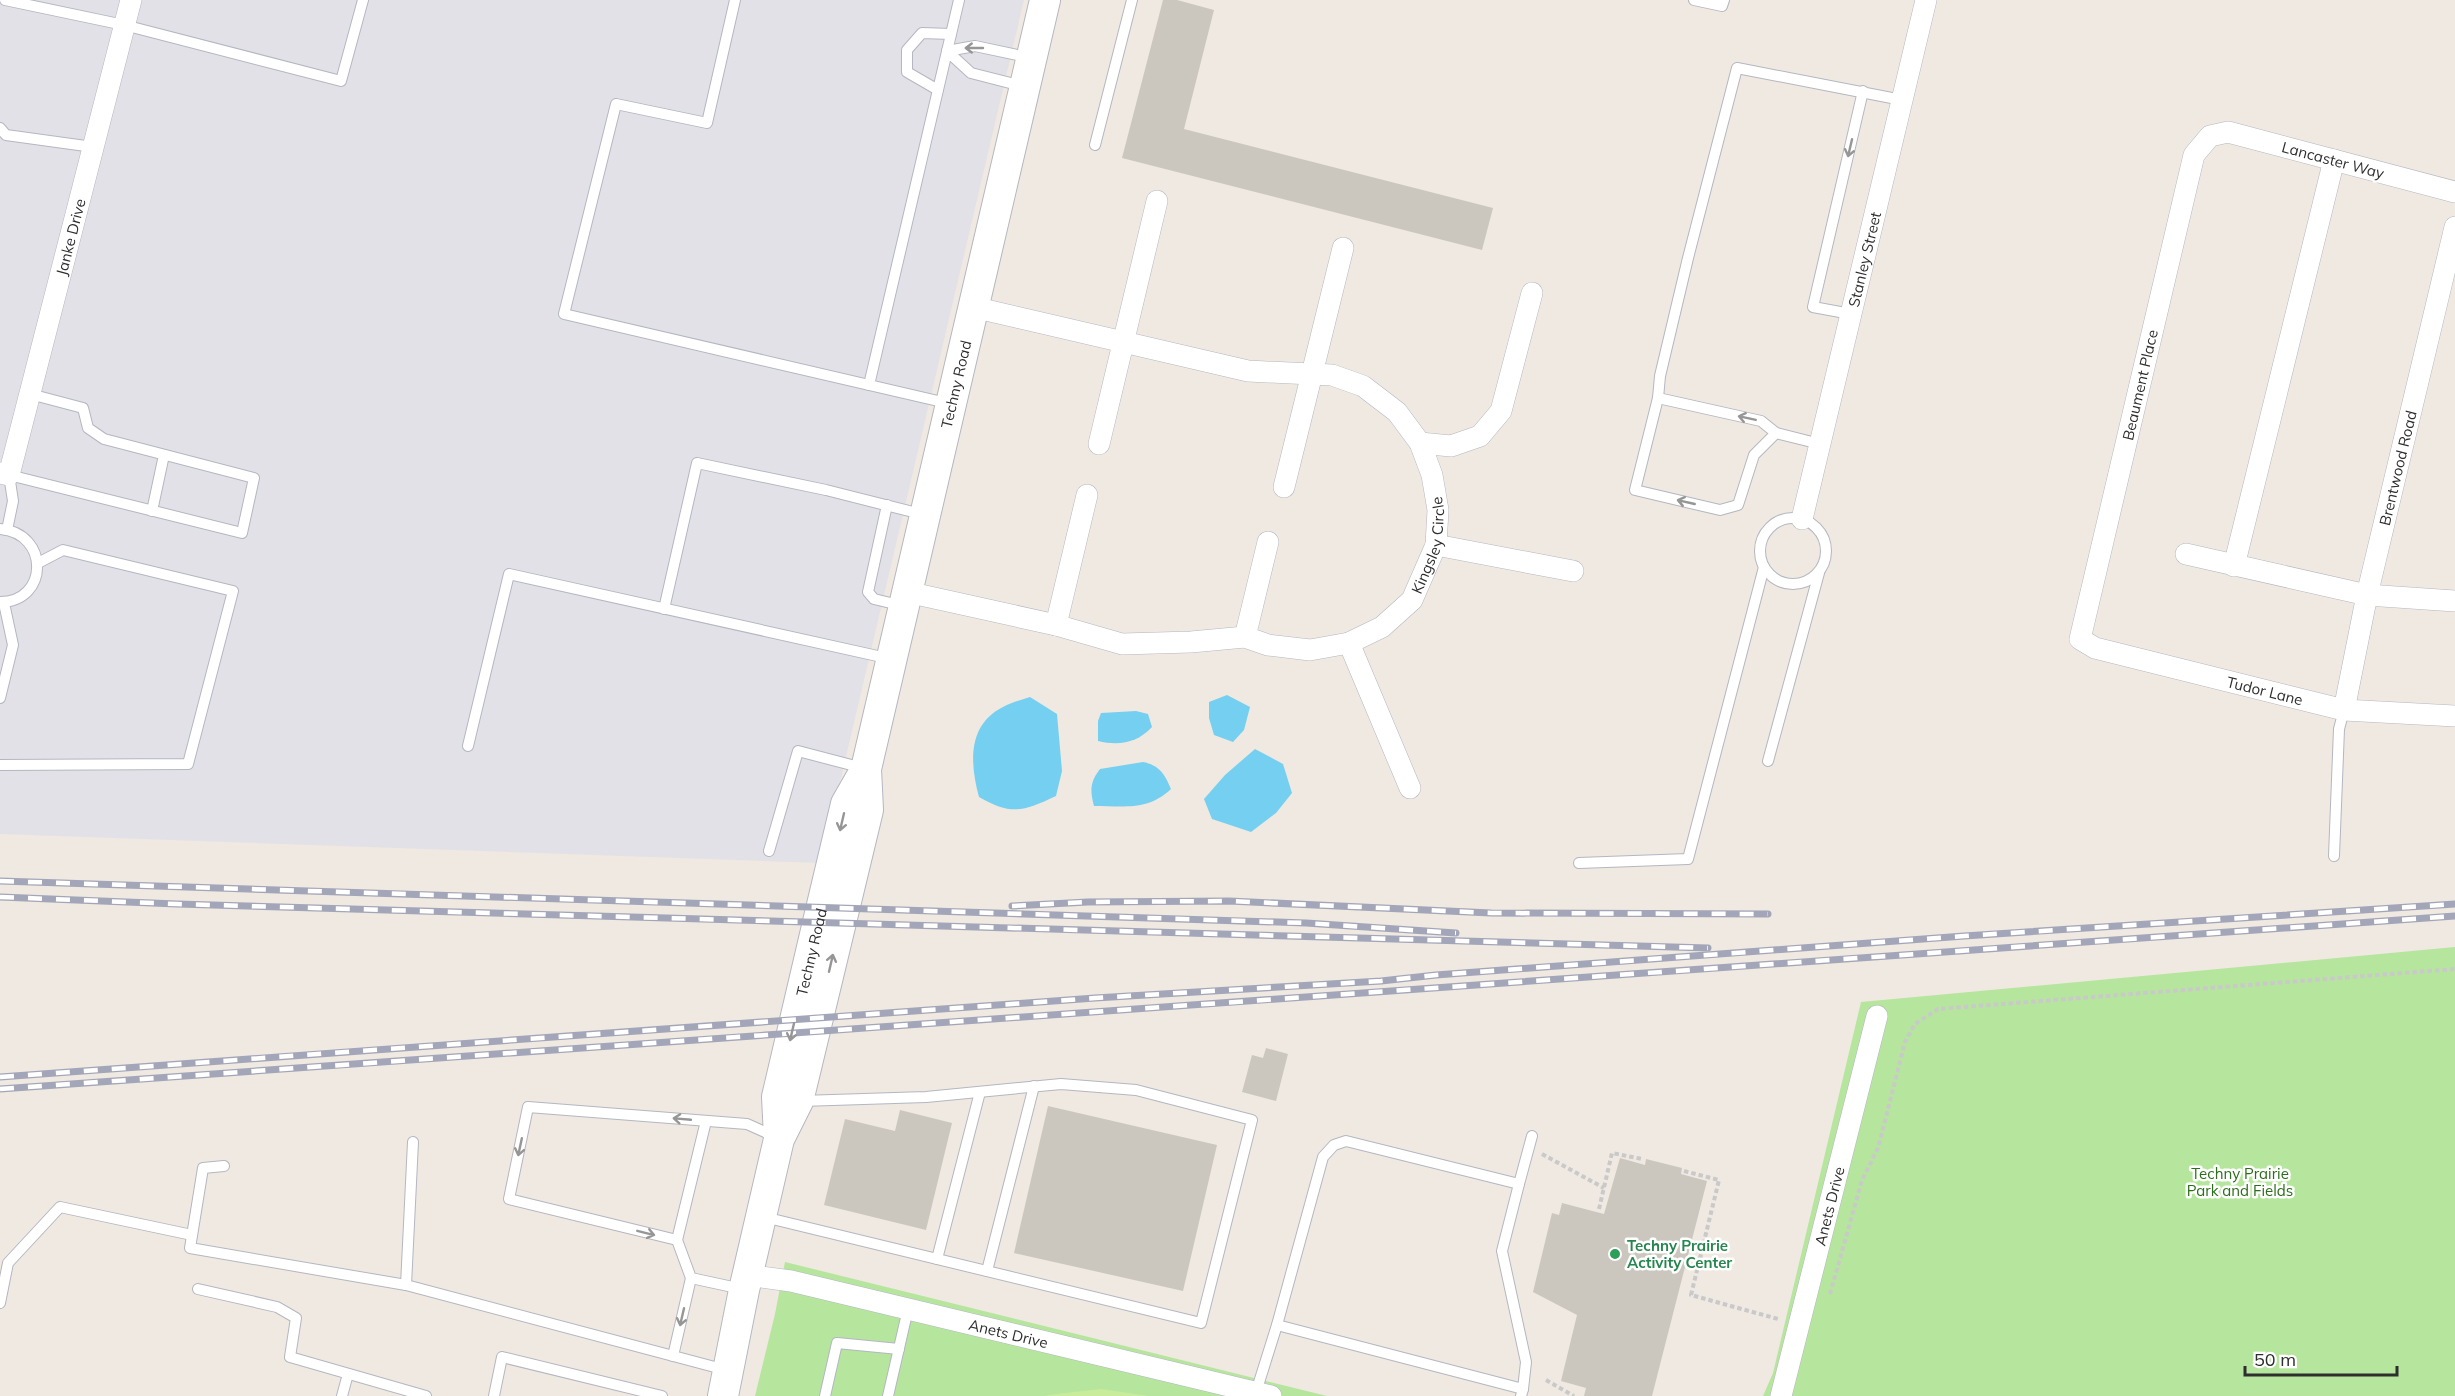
<svg xmlns="http://www.w3.org/2000/svg" width="2455" height="1396" font-family="Mulish,sans-serif">
<rect width="100%" height="100%" fill="#efe9e1"/>
<polygon fill="#e3e1e8" points="0,0 1024,0 821,863 0,834"/>
<g fill="#b6e59e">
<polygon points="2455,947 2455,1396 1763,1396 1773,1373 1861,1002"/>
<polygon points="785,1262 1327,1396 755,1396 775,1314"/>
</g>
<polygon fill="#c9ec9a" points="1101,1389 1149,1396 1044,1396 1048,1395"/>
<g fill="#75cff0">
<polygon points="1227,695 1250,707 1244,730 1233,742 1214,735 1209,718 1209,702"/>
<path d="M1030,697L1057,714L1062,771L1056,796C1024,811 1012,816 979,797C970,764 967,725 1003,707C1012,702 1021,700 1030,697Z"/>
<path d="M1136,711L1148,714L1152,727C1137,743 1119,746 1098,741V721L1101,713Z"/>
<polygon points="1255,749 1283,764 1292,793 1276,813 1251,832 1212,819 1204,799 1225,775"/>
<path d="M1143,762C1159,765 1165,774 1171,789C1148,811 1124,806 1094,806C1090,790 1090,782 1100,769Z"/>
</g>
<g fill="#cbc7bf">
<polygon points="1163,0 1177,0 1214,10 1184,129 1493,208 1482,250 1122,158"/>
<polygon points="1266,1048 1288,1054 1276,1101 1242,1092 1252,1055 1263,1058"/>
<polygon points="1048,1106 1217,1145 1183,1291 1014,1253"/>
<polygon points="900,1110 952,1123 926,1230 824,1205 845,1119 895,1131"/>
<polygon points="1620,1158 1645,1165 1646,1159 1682,1168 1681,1174 1707,1181 1652,1396 1584,1396 1586,1388 1561,1381 1577,1315 1533,1292 1552,1213 1559,1215 1562,1203 1604,1214"/>
</g>
<g fill="none" stroke-linecap="round" stroke-linejoin="round">
<defs>
<g id="lane">
<polyline points="5,0 124,25 341,81 363,0"/>
<polyline points="735,0 707,123 616,104 564,314 951,404"/>
<polyline points="1694,0 1722,6 1724,0"/>
<polyline points="1022,86 971,73 947,51 975,46 1031,58"/>
<polyline points="938,90 907,72 907,50 922,33 951,34"/>
<polyline points="0,128 6,135 93,147"/>
<polyline points="1095,145 1132,0"/>
<polyline points="1851,314 1813,307 1863,91"/>
<polyline points="869,385 959,0"/>
<polyline points="1658,398 1761,421 1776,433 1820,444"/>
<polyline points="1776,433 1754,455 1738,505 1720,510 1635,490 1658,398 1660,376 1688,258 1737,68 1902,100"/>
<polyline points="887,505 868,592 874,599 903,606"/>
<polyline points="152,511 164,455"/>
<circle cx="1793" cy="551" r="33"/>
<polyline points="7,530 13,501 9,475 242,533 254,478 104,439 88,428 83,408 30,394"/>
<path d="M0,602C49,602 50,533 0,529"/>
<polyline points="664,609 697,463 826,490 925,515"/>
<polyline points="0,698 13,645 4,603"/>
<polyline points="468,746 509,574 891,659"/>
<polyline points="1768,761 1819,573"/>
<polyline points="0,765 188,764 233,591 63,550 38,563"/>
<polyline points="769,851 798,751 863,768"/>
<polyline points="2334,856 2339,729 2344,710"/>
<polyline points="1579,863 1688,859 1764,567"/>
<polyline points="413,1142 406,1285 726,1370"/>
<polyline points="224,1166 203,1168 190,1248 406,1285"/>
<polyline points="1519,1184 1532,1136"/>
<polyline points="764,1217 1201,1323 1252,1120 1136,1090 1061,1084 926,1097 801,1101"/>
<polyline points="677,1240 706,1121"/>
<polyline points="937,1259 980,1092"/>
<polyline points="987,1271 1034,1086"/>
<polyline points="198,1289 277,1307 296,1318 290,1357 426,1396"/>
<polyline points="742,1289 691,1278 677,1240 509,1199 528,1107 747,1124 776,1137"/>
<polyline points="0,1303 8,1263 60,1207 192,1235"/>
<polyline points="1277,1325 1323,1157 1334,1145 1346,1141 1519,1184 1502,1251 1526,1362 1523,1389"/>
<polyline points="673,1356 691,1278"/>
<polyline points="1256,1392 1277,1325 1523,1389 1521,1396"/>
<polyline points="342,1396 348,1374"/>
<polyline points="494,1396 502,1357 662,1396"/>
<polyline points="825,1396 837,1343 899,1349"/>
<polyline points="888,1396 908,1309"/>
</g>
<g id="street">
<path id="s1" d="M2455,192L2228,132L2210,136L2194,155L2080,639L2095,648L2344,710L2455,716"/>
<polyline points="1420,443 1451,446 1480,436 1501,411 1532,293"/>
<polyline points="1099,444 1157,201"/>
<path id="s2" d="M0,473L9,475L131,0"/>
<polyline points="1284,487 1343,248"/>
<path id="s3" d="M1802,519L1926,0"/>
<polyline points="1436,545 1573,571"/>
<polyline points="2186,554 2367,595 2455,601"/>
<polyline points="2234,566 2334,160"/>
<path id="s4" d="M907,592L1056,625L1122,644L1191,642L1245,637L1268,645L1310,650L1349,643L1382,627L1412,600L1436,545L1438,510L1432,475L1420,443L1397,412L1363,386L1332,375L1248,371L973,307"/>
<polyline points="1056,625 1087,495"/>
<polyline points="1245,637 1268,542"/>
<polyline points="1349,643 1410,788"/>
<path id="s5" d="M2344,710L2367,595L2455,227"/>
<path id="s6" d="M747,1275L791,1281L1271,1396"/>
<path id="s7" d="M1781,1396L1877,1016"/>
</g>
<g id="secondary">
<path id="s8" d="M779,1137L777,1097L818,922L846,804L866,769"/>
<path id="s9" d="M723,1396L744,1290L779,1139L798,1101L868,810L866,769L1045,0"/>
</g>
</defs>
<use href="#lane" stroke="#b4b7c1" stroke-width="12"/>
<use href="#street" stroke="#b4b7c1" stroke-width="22"/>
<use href="#secondary" stroke="#b4b7c1" stroke-width="32"/>
<g stroke="#c9c9c9" stroke-width="4" stroke-dasharray="4.5 3" stroke-linecap="butt">
<polyline points="1542,1154 1604,1188"/>
<polyline points="1684,1171 1719,1180 1691,1295 1778,1319"/>
<polyline points="1599,1209 1612,1153 1642,1159"/>
<polyline points="1830,1294 1862,1180 1878,1148 1905,1042 1915,1024 1938,1009 2455,969"/>
<polyline points="1546,1380 1574,1396"/>
</g>
<use href="#lane" stroke="#fff" stroke-width="10"/>
<use href="#street" stroke="#fff" stroke-width="21"/>
<use href="#secondary" stroke="#fff" stroke-width="30"/>
<defs>
<g id="rail">
<polyline points="0,881 1306,923 1456,933"/>
<polyline points="0,897 177,904 1708,948"/>
<polyline points="1012,906 1088,902 1229,901 1491,913 1768,914"/>
<polyline points="0,1077 1095,998 1381,981 1436,975 1964,936 2455,904"/>
<polyline points="0,1089 2455,916"/>
</g>
</defs>
<use href="#rail" stroke="#a3a6b8" stroke-width="7"/>
<use href="#rail" stroke="#fff" stroke-width="4.5" stroke-dasharray="14" stroke-linecap="butt"/>
</g>
<defs><path id="oneway-shaft" d="M-6 0H5M1.5-3L5.5 0L1.5 3" fill="none" stroke-width="1.6" stroke-linecap="round" stroke-linejoin="round" transform="scale(1.5)"/></defs>
<g stroke="#969696">
<use href="#oneway-shaft" transform="translate(974 48) rotate(180)"/>
<use href="#oneway-shaft" transform="translate(1850 148) rotate(103)"/>
<use href="#oneway-shaft" transform="translate(1747 418) rotate(-168)"/>
<use href="#oneway-shaft" transform="translate(1686 502) rotate(-167)"/>
<use href="#oneway-shaft" transform="translate(842 822) rotate(103)"/>
<use href="#oneway-shaft" transform="translate(831 963) rotate(-77)"/>
<use href="#oneway-shaft" transform="translate(792 1032) rotate(103)"/>
<use href="#oneway-shaft" transform="translate(682 1119) rotate(-175)"/>
<use href="#oneway-shaft" transform="translate(520 1147) rotate(102)"/>
<use href="#oneway-shaft" transform="translate(646 1233) rotate(14)"/>
<use href="#oneway-shaft" transform="translate(682 1317) rotate(103)"/>
</g>
<circle fill="#2e9e5b" stroke="#fff" stroke-width="2" cx="1615" cy="1254" r="6"/>
<g text-anchor="middle" dominant-baseline="central" stroke-width="5" stroke-linejoin="round" paint-order="stroke">
<g font-size="15" fill="#2e2e2e" stroke="#fff">
<text transform="translate(2333 160) rotate(15)">Lancaster Way</text>
<text stroke="none"><textPath href="#s2" startOffset="255">Janke Drive</textPath></text>
<text stroke="none"><textPath href="#s3" startOffset="267">Stanley Street</textPath></text>
<text stroke="none"><textPath href="#s9" startOffset="1041">Techny Road</textPath></text>
<text transform="translate(2140 385) rotate(-77)">Beaument Place</text>
<text stroke="none"><textPath href="#s5" startOffset="248">Brentwood Road</textPath></text>
<text stroke="none"><textPath href="#s4" startOffset="586">Kingsley Circle</textPath></text>
<text stroke="none"><textPath href="#s1" startOffset="968">Tudor Lane</textPath></text>
<text stroke="none"><textPath href="#s8" startOffset="189">Techny Road</textPath></text>
<text stroke="none"><textPath href="#s7" startOffset="196">Anets Drive</textPath></text>
<text stroke="none"><textPath href="#s6" startOffset="268">Anets Drive</textPath></text>
</g>
<g font-size="15" fill="#2c6e1b" stroke="#fff">
<text x="2240" y="1173">Techny Prairie<tspan x="2240" dy="17">Park and Fields</tspan></text>
</g>
<g font-size="15" font-weight="bold" fill="#27864d" stroke="#fff" text-anchor="start">
<text x="1627" y="1245">Techny Prairie<tspan x="1627" dy="17">Activity Center</tspan></text>
</g>
</g>
<path d="M2245 1366v9h152v-9" fill="none" stroke="#2e2e2e" stroke-width="3"/>
<text x="2254" y="1366" font-size="18" fill="#2e2e2e" stroke="#ffffff" stroke-width="4.5" paint-order="stroke">50 m</text>
</svg>
